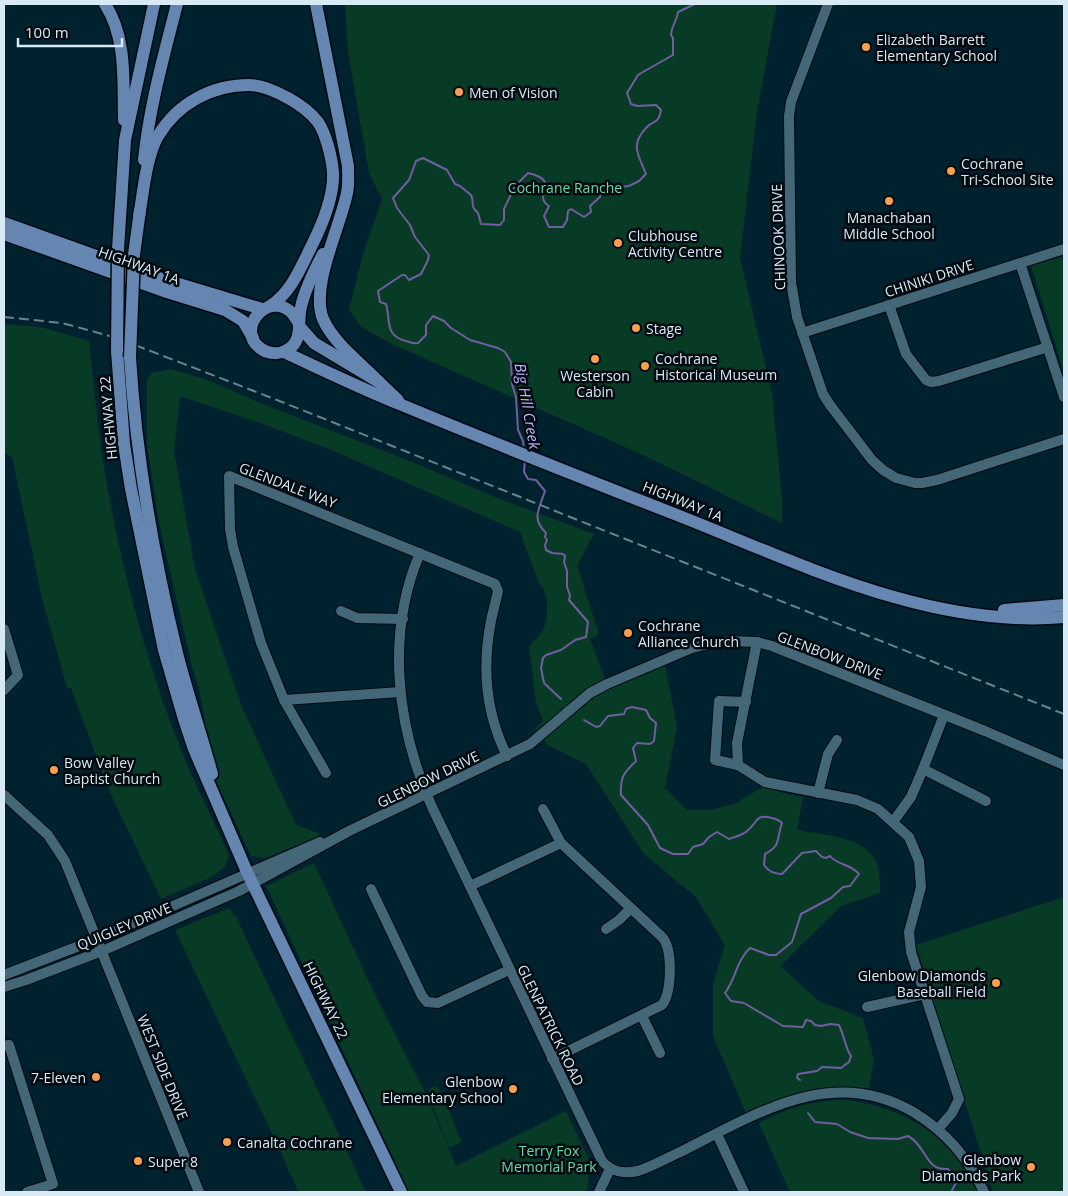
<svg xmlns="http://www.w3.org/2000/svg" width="1068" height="1196" font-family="'Open Sans',sans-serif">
<rect width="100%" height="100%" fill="#00212e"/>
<g fill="#083b26">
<polygon points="345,4 777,4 757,112 740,258 772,394 782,499 782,523 641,454 392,344 361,327 349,310 363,254 382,199 369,173 348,51"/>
<polygon points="1062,257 1064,265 1064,372 1031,266"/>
<path d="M4,324L41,327L89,341C93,376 96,412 101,447C116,550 144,658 183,755C197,789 214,822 229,855L225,866L212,877L161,899L110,793L71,688H67L42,598L12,457L4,453Z"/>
<path d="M171,369L207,380L253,400L417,464L500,499L594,534L577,565L599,634L590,639L607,684L664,660L677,727L665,788L687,810H710L735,804L764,786L779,792L803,797L797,830C819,834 857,836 872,855C880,865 880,881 880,893L841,906L780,966L819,1001L863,1018L874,1060L869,1088L819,1089L798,1092L746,1113L713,1036V983L725,945L696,897L644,854L586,764L548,745L535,729L543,720L536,703L529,646C534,641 540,636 543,630C549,615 550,595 539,583L520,532L329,449L263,424L180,396L174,451L195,569L241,705L296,825L318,833L319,836L265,858L251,856L216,781L199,689L192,666L159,523L147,445V380L151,373Z"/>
<polygon points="314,863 377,999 426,1094 456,1166 566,1111 590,1161 587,1192 409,1192 266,886"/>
<polygon points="1064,897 1064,1192 993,1192 916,945"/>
<polygon points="230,908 234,916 236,917 366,1192 299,1192 286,1165 287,1165 175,930"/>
<polygon points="436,1086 443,1094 459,1137 462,1142 449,1148 429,1097 429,1089"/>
<path d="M845,1100C906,1107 951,1136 977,1192H790L759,1123C787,1108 813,1100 845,1100Z"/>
</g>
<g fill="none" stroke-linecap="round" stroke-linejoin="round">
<g stroke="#715ea0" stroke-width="2">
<path d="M524,450L523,441L518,430L516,397L512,384L511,362L505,352L498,348L470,340L451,328L444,321L433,316L426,325V335L418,343C413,344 410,342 406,341C384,335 391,321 386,304L380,302L378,291L402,275H405L409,280L421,274L428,260L429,255L415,237L410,225L397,208L393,198L409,180L416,161L423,158L447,170L455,184L460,186L471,195C475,203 469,205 478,213L481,224L500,225L504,220V209L515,186L528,173C563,181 531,195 549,206L544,216L549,227H563L567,220L568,211L571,209L584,217L591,212L590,206L600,197L601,191L619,187L629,186L639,181L646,174C639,156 629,145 647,127C655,119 658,125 661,110L656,105L637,106L631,104L627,93L638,75L643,72L673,55V38L671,35C671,27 677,21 678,12L695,4"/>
<path d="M525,459L524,472L528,479L536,480L545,491C539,510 531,518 546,533L545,537L547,540L545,545L546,550L552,553L563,554L565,556L564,562L567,571V587L570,595L569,600L588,622L586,637L575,640L561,650L546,655L543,658L541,668L544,683L561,699"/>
<path d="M584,720L596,727L600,726L608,716L624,714L626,709L632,707L646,710L650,718L656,723L654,741L650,744L637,743L633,748L636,761C624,773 620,776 621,795L648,825L660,848L673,854H688L693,847L703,844L709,837L717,832L729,839C734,837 743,835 747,831C758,823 755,813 772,818C777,819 779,820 782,823C776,839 782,845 765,854L764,865C768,871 775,874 782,874L802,853L816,851L822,857L826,858L830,856C837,865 851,864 859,874L850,886L843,887L831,898L801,914L792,942L776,955H769L750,948C736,961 736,979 725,993L731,1001L744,1003L783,1026L803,1027L806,1020L811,1021L815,1025L821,1026L830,1024L839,1025C844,1035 846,1050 851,1056L849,1062L841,1068L822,1067L817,1071L798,1074L797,1078L800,1080"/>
<path d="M808,1113L815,1122L837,1124L850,1132L868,1138L898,1139L908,1136C923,1144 926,1163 936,1167C939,1169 944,1169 948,1169L956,1183L951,1192"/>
</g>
<defs>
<g id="minor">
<polyline points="828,4 791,102 789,116 791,282 797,317 823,394 830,405 872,460 883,470 896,478 915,483 922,483 937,480 1064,439"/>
<polyline points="1020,263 1064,397"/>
<polyline points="889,305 906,354 926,380 931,382 939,381 1048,347"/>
<polyline points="802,333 1064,249"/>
<path d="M420,553C385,635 397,728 432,807L602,1161C612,1172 623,1174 638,1171C651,1167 663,1160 676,1154C752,1117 830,1062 915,1113C946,1132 969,1159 984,1192"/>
<polyline points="341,611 357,618 403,619"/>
<polyline points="4,629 18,675 4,690"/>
<polyline points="757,642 737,743 738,765 765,782 857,800 878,809 909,837 919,861 921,887 909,932 911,952 959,1099 952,1113 938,1129"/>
<path d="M400,692L284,700L261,643L233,547L230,529L229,476L495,584L498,591C496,601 493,611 491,621C482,667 486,714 507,756"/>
<polyline points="284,700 326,773"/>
<polyline points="738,765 715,760 719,701 746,702"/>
<polyline points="923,769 986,801"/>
<polyline points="818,793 828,754 837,740"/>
<polyline points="4,795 48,835 65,861 199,1192"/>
<polyline points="543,809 561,843"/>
<polyline points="893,822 911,797 923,769 944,715"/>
<path d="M470,886L561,843L662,937C673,949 672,992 662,1005L552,1059"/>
<polyline points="371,889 422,996 427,1002 438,1003 509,970"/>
<polyline points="606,929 619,920 630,909"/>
<polyline points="4,975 97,939 320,842"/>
<polyline points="4,987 26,980 102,951 239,891 349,831 530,744 590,693 607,684 692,648 708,644 730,641 757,642 772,646 985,731 1064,765"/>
<polyline points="867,1007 925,994"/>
<polyline points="642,1016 660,1053"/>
<polyline points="4,1046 9,1045 53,1184 27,1192"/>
<polyline points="717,1134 744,1192"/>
<polyline points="599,1192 610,1169"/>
</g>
<g id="major">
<path d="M105,4C127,38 123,81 124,120"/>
<path d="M316,4L348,166C348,175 349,185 347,193C340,228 310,286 323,319C334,344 361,363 379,382"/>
<path d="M144,160C149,108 164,55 177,4"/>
<path d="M139,217C143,194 146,157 158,136C177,104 211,85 249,85C263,85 277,92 288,98C299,104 310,112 318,122C326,134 332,158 333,173C334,197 323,223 312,245C301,267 291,293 270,306"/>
<polyline points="4,223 149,275 262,309"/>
<polyline points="4,234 167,292 225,310 243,321 253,338"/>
<polyline points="118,249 125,140 154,4"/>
<polyline points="134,255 140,210"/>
<path d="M298,322C276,280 229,330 263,350C270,354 279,354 285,351C290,349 294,345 296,341C301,332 298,318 301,307C305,289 314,271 323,254"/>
<polyline points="299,326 314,343 379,382 398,400"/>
<polyline points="117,351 124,444 131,489 164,650 184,719 194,749 247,872 401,1192"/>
<path d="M284,352C323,370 362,389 402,405C493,443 585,479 677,515C799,563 930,629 1064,617"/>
<path d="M130,357C136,457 153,555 177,653C187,693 201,733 212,774"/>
<polyline points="1004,610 1064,605"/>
</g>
</defs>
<use href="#minor" stroke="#000913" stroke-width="12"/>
<use href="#major" stroke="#000913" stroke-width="15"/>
<use href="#minor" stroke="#446777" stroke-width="10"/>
<use href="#major" stroke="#6586b0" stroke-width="12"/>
<polyline stroke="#69838e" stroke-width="2" stroke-dasharray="10 5" stroke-linecap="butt" points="4,317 62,323 117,338 277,400 1064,714"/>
<defs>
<g id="major-bridge">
<polyline points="117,351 118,249"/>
<polyline points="130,357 134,255"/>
</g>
</defs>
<use href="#major-bridge" stroke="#000913" stroke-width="15" stroke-linecap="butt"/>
<use href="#major-bridge" stroke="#6586b0" stroke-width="12"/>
</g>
<g fill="#fa9f4e" stroke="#00090f" stroke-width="2">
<circle cx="866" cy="47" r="5"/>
<circle cx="459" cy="92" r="5"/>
<circle cx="951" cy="171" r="5"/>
<circle cx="889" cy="201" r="5"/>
<circle cx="618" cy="243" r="5"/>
<circle cx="636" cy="328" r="5"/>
<circle cx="595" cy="359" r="5"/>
<circle cx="645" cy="366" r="5"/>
<circle cx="628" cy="633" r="5"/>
<circle cx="54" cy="770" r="5"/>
<circle cx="996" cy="983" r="5"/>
<circle cx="96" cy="1077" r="5"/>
<circle cx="513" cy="1089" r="5"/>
<circle cx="227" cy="1142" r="5"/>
<circle cx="138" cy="1161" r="5"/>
<circle cx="1031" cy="1167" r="5"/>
</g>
<g text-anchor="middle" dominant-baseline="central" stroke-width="5" stroke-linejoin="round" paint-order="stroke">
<g font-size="14" fill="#d8ebf4" stroke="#00090f" text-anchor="start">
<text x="876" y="39">Elizabeth Barrett<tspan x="876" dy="16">Elementary School</tspan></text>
<text x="469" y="92">Men of Vision</text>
<text x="961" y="163">Cochrane<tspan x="961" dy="16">Tri-School Site</tspan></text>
<text x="889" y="217" text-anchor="middle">Manachaban<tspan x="889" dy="16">Middle School</tspan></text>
<text x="628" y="235">Clubhouse<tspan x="628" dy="16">Activity Centre</tspan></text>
<text x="646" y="328">Stage</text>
<text x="655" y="358">Cochrane<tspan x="655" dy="16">Historical Museum</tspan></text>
<text x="595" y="375" text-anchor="middle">Westerson<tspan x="595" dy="16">Cabin</tspan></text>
<text x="638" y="625">Cochrane<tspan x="638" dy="16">Alliance Church</tspan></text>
<text x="64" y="762">Bow Valley<tspan x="64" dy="16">Baptist Church</tspan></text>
<text x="986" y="975" text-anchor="end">Glenbow Diamonds<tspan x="986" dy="16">Baseball Field</tspan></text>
<text x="86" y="1077" text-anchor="end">7-Eleven</text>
<text x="503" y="1081" text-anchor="end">Glenbow<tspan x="503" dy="16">Elementary School</tspan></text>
<text x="237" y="1142">Canalta Cochrane</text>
<text x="1021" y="1159" text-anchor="end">Glenbow<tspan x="1021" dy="16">Diamonds Park</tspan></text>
<text x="148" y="1161">Super 8</text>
</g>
<g font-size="14" fill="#66dba4" stroke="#00090f">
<text x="565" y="187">Cochrane Ranche</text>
<text x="549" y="1150">Terry Fox<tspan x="549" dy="16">Memorial Park</tspan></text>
</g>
<g font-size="14" fill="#d8ebf4" stroke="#00090f">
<text transform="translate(778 237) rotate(-92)">CHINOOK DRIVE</text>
<text transform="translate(139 265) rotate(20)">HIGHWAY 1A</text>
<text transform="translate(929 278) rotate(-18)">CHINIKI DRIVE</text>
<text transform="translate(108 418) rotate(-95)">HIGHWAY 22</text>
<text transform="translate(288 485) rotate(21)">GLENDALE WAY</text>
<text transform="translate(683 501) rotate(22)">HIGHWAY 1A</text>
<text transform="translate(830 655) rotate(21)">GLENBOW DRIVE</text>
<text transform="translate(428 779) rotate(-26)">GLENBOW DRIVE</text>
<text transform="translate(124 926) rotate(-23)">QUIGLEY DRIVE</text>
<text transform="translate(326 1000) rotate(64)">HIGHWAY 22</text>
<text transform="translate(551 1025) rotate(64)">GLENPATRICK ROAD</text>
<text transform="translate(163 1067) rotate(68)">WEST SIDE DRIVE</text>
</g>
<g font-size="15" font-style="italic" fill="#c7b4ff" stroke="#00090f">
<text transform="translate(528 406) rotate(80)">Big Hill Creek</text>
</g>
</g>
<rect width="1068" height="1196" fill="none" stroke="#d8ebf4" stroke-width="10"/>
<path d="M18 38v8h104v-8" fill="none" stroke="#d8ebf4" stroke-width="2.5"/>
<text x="25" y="38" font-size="15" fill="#d8ebf4" stroke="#00090f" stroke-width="4" paint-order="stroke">100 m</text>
</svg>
